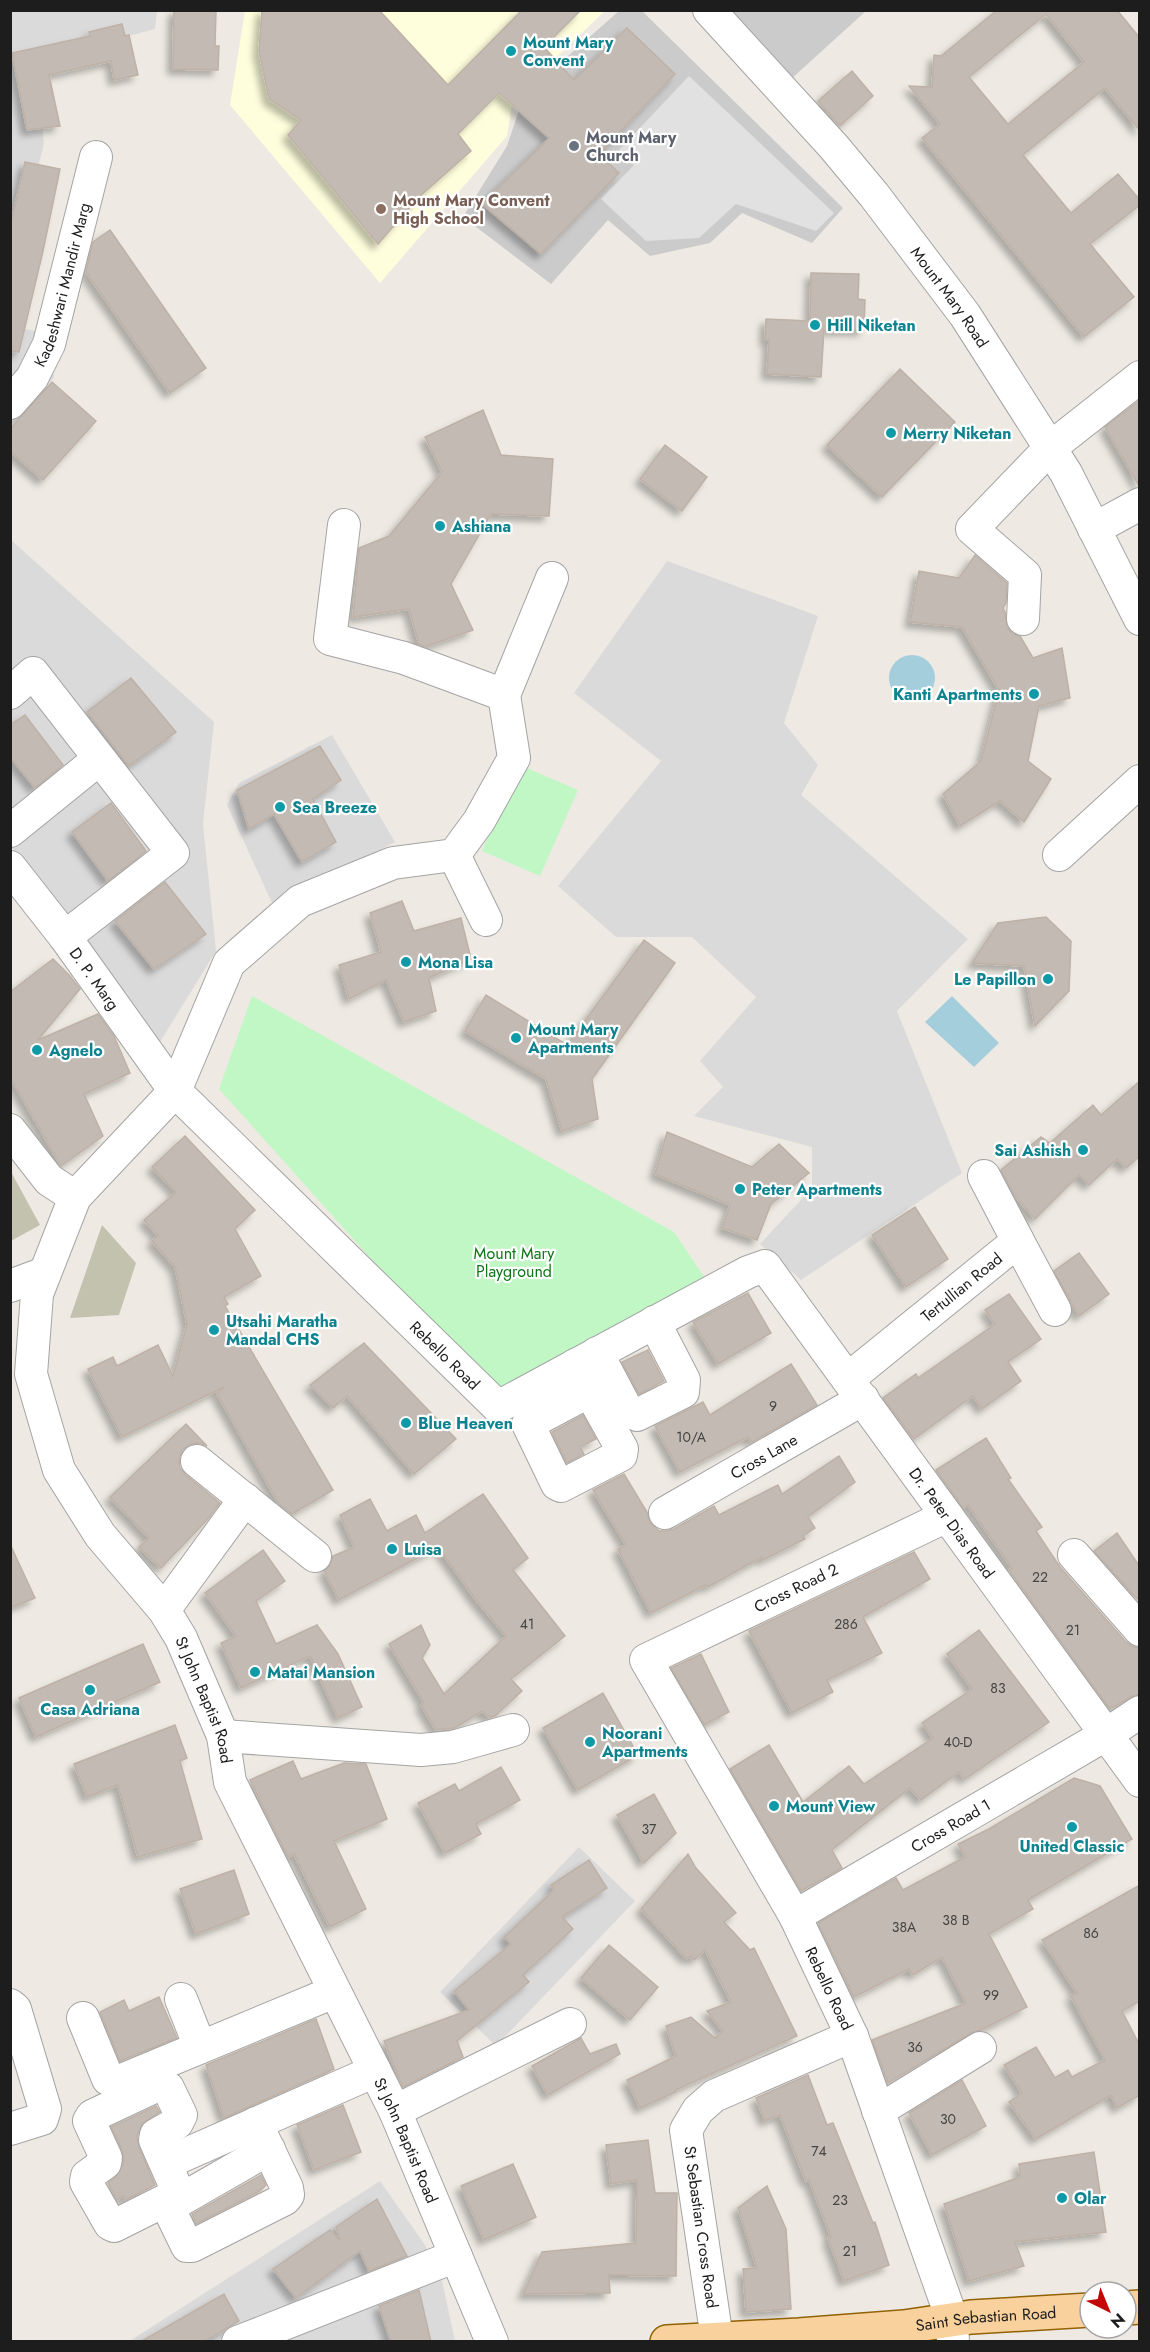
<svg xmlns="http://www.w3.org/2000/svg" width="1150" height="2352" font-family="Jost,sans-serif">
<defs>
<filter id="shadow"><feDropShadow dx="-5.5" dy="5.5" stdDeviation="3" flood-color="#0004"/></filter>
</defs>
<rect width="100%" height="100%" fill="#eeeae3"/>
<g fill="#dbdada">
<polygon points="11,11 157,11 155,29 35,61 44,144 11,270"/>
<polygon points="11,326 50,334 54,377 21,419 11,425"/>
<polygon points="11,540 214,722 203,824 216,951 160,1042 11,846"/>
<polygon points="667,561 818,616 784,723 818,765 801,795 968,939 897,1011 962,1173 801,1280 760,1244 812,1188 812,1147 694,1116 723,1087 700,1061 756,997 692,937 616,937 558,886 661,761 574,693"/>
<polygon points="332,735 395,842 273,905 227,805 239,783"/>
<polygon points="579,1847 635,1901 496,2046 440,1992"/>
<polygon points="380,2181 425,2245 441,2276 455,2341 128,2342"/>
</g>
<polygon fill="#fefedc" points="245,11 605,11 513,98 507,136 380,283 230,105"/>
<g fill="#cbcbcb">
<polygon points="620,10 642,11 843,208 812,243 742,213 710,243 650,256 608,220 551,284 463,217 507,146 524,95"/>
<polygon points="726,11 866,11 791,79"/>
</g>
<g fill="#c2c2af">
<polygon points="10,1170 40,1225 11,1241 10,1241"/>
<polygon points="102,1225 136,1263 119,1315 70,1318"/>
</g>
<g fill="#c0f7c5">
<polygon points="520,765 578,790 540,876 482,851"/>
<polygon points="252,996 674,1232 705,1278 492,1394 219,1089"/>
</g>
<polygon fill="#e1e1e1" points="689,76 834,213 816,231 736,204 699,238 646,241 601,199 634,165 619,150"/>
<g fill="#a4cedb">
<circle cx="912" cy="678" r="23"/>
<polygon points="952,996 999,1043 974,1067 925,1022"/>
</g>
<g fill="#c2bab3" stroke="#bfb1a6" stroke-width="1.5" fill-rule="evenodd" filter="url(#shadow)">
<polygon points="174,10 216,10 215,46 219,46 218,70 173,69"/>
<polygon points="262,10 379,10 448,85 522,10 581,10 544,47 574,80 627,28 675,74 599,154 619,173 541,254 482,204 549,138 499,93 458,134 471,151 419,197 378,244 288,135 301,120 269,99 259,51"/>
<path d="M997,10H1117L1140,38V131L1105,88L1023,155L1071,213L1118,174L1140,200V205L1090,244L1134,297L1084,337L922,138L940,124L909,86L932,87L934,55L941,56ZM1046,14L1084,62L1008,124L969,77Z"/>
<polygon points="122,24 125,36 129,35 138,75 114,80 111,61 49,75 60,126 27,130 12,53 90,36 89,32"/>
<polygon points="852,71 873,96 840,126 818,101"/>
<polygon points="25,162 60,169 43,251 19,352 10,351 10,227"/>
<polygon points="110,230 206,368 170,393 86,272 93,242"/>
<polygon points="811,273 859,274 858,299 865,300 864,330 824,330 821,377 767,374 769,340 765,340 766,319 810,321"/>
<polygon points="900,369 955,422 882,497 827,445"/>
<polygon points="52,382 96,421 43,480 10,451 10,429"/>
<polygon points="1140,400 1140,486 1139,486 1105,427"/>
<polygon points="483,410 501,455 553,459 549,516 491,514 451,584 473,630 425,647 419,644 409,609 353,617 359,548 389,536 442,472 425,437"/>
<polygon points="665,445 707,477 682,511 640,479"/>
<polygon points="975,555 1007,583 1006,603 1003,608 1005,612 1007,627 1013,634 1020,636 1033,658 1062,648 1070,698 1039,706 1028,761 1051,779 1024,822 1000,801 960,826 943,794 981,761 999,690 962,627 910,622 919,571 959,578"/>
<polygon points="131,678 176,732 129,766 87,712"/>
<polygon points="25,715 63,765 35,788 10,757 10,725"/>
<polygon points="320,746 341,780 313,799 336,842 302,862 274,814 249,829 237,790"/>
<polygon points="111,803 146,851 108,881 72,832"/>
<polygon points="165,882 206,934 154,969 115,921"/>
<polygon points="402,901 414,931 461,918 471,959 429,978 436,1011 404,1022 386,980 349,999 339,965 381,952 370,913"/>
<polygon points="1046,917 1071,941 1069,991 1035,1026 1024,966 972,963 998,923"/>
<polygon points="644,940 675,963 592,1079 598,1119 562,1131 546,1079 465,1031 486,995 567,1045"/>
<polygon points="53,959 70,976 80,989 38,1040 98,1014 114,1036 130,1073 84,1094 103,1136 61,1166 10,1077 10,992"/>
<polygon points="1140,1081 1140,1156 1126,1168 1117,1159 1089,1185 1079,1175 1035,1219 1014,1195 1001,1170 1041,1137 1050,1143 1093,1105 1101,1115"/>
<polygon points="667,1132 752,1167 779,1144 809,1173 771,1204 757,1240 722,1228 730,1205 655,1174"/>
<polygon points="185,1136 255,1210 235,1229 261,1276 224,1297 228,1304 225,1306 333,1490 292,1514 279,1504 217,1394 224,1387 122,1437 88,1369 113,1357 117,1366 158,1345 173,1376 187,1324 175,1267 152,1241 158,1236 144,1220 176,1192 152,1167"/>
<polygon points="915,1207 948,1259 906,1287 872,1235"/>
<polygon points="1079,1253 1109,1294 1079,1316 1054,1271"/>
<polygon points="748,1293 771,1333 718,1364 693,1322"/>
<polygon points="1009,1294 1041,1339 1008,1362 1021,1381 982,1409 973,1396 914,1439 883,1398 916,1374 918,1378 995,1324 985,1310"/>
<polygon points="364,1343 456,1439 414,1474 347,1396 333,1408 310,1385"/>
<polygon points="648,1350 664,1381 639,1394 622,1362"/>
<polygon points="791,1364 817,1405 752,1442 748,1437 680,1472 655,1426 703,1402 710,1415"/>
<polygon points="583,1415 596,1439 580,1447 584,1454 567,1463 552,1432"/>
<polygon points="186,1424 207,1446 199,1443 191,1444 183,1449 179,1459 180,1468 186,1475 220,1503 207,1520 161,1568 139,1547 149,1538 110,1497"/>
<polygon points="986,1438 1011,1478 1008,1479 1042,1527 1036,1531 1060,1567 1126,1642 1134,1647 1140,1647 1140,1694 1130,1697 1113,1708 1112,1706 1109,1708 1009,1570 1012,1568 968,1505 963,1508 936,1470"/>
<polygon points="839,1456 855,1482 808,1517 815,1528 803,1536 805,1539 763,1560 762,1557 708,1587 706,1585 651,1613 618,1549 626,1545 593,1490 624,1474 647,1512 650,1522 659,1531 666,1531 674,1529 714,1506 719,1515 778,1485 782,1494"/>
<polygon points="483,1494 528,1558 513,1570 565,1636 511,1679 522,1691 495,1716 489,1718 482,1711 455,1728 436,1730 421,1705 424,1703 389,1644 421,1625 430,1645 422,1658 444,1694 506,1636 476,1600 438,1547 339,1600 324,1571 329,1567 333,1556 354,1547 340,1515 370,1499 387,1531 416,1515 425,1533"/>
<polygon points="1117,1533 1140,1567 1140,1602 1094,1551"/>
<polygon points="10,1544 35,1598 10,1608"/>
<polygon points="263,1550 285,1581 256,1601 276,1644 317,1625 338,1654 362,1707 338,1718 310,1656 241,1688 221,1643 236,1636 205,1593"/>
<polygon points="914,1552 930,1579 863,1617 882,1653 827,1680 833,1692 792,1713 749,1631"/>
<polygon points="979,1630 1049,1722 965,1779 959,1772 921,1800 910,1788 832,1850 842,1868 801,1891 730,1769 769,1745 803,1802 849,1766 864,1784 933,1738 922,1723 972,1689 947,1654"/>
<polygon points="143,1644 160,1682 36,1737 19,1698"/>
<polygon points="701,1654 729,1712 704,1725 671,1668"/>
<polygon points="603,1693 638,1755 578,1790 543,1728"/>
<polygon points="175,1725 187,1758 180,1761 202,1839 138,1857 118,1785 87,1797 74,1764"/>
<polygon points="293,1761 301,1779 344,1763 366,1764 387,1819 334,1841 366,1909 330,1927 294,1854 288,1857 250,1780"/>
<polygon points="501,1767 520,1800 476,1824 481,1834 445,1853 418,1803 455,1784 459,1791"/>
<polygon points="1074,1778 1100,1786 1132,1839 1028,1900 1033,1909 989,1934 1027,2007 981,2030 971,2033 888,2083 872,2040 966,2003 942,1957 913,1975 909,1969 854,1997 818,1923 896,1878 903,1890 965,1857 958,1844 989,1829"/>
<polygon points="654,1794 676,1833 644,1863 617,1815"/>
<polygon points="688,1854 696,1868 736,1913 724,1922 750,1950 754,1948 797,2036 675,2090 676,2092 640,2108 627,2080 676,2056 666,2026 691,2017 715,2038 723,2031 707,2011 731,2002 705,1950 694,1960 691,1956 687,1959 641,1909"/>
<polygon points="589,1860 607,1888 562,1917 573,1929 523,1975 529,1982 457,2041 463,2057 403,2087 384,2041 469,2010 454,1991 511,1944 504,1937 554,1890 551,1885"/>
<polygon points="234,1870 249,1914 196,1934 180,1889"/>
<polygon points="1140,1885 1140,2001 1122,2011 1140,2046 1140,2095 1117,2108 1111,2095 1036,2139 1009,2102 1022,2093 1004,2065 1036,2047 1055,2078 1068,2070 1072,2077 1105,2060 1071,1996 1077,1993 1042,1940"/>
<polygon points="609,1945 658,1987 630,2020 581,1978"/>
<polygon points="159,1997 177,2038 120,2061 100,2012 124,2000 129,2011"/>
<polygon points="316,2019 334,2069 224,2118 206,2065"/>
<polygon points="581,2038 590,2054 616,2044 620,2054 548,2095 532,2066"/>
<polygon points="808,2075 827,2125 833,2123 873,2223 875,2222 889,2265 844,2281 828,2238 831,2237 809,2179 806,2181 780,2115 765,2121 756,2098"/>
<polygon points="962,2080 986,2126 932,2155 909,2113"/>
<polygon points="343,2105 361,2152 314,2170 297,2125"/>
<polygon points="156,2106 160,2112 142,2124 137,2137 139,2147 155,2185 126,2200 124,2196 117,2200 108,2183 116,2177 124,2161 122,2150 111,2127"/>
<polygon points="648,2140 655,2193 677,2193 676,2276 609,2275 610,2293 523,2294 542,2252 636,2243 637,2180 611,2184 606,2145"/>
<polygon points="1094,2152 1106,2232 1015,2242 1024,2266 969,2281 944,2204 1020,2177 1019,2164"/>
<polygon points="513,2164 536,2217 484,2240 461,2186"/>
<polygon points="261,2175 266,2185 260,2191 196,2224 192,2214"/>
<polygon points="767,2186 786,2229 791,2309 746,2312 743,2269 757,2268 738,2208"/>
<polygon points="377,2199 407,2256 369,2271 360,2251 296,2298 273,2269 330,2230 340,2240 336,2227"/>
<polygon points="419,2290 431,2342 391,2342 379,2306"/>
<polygon points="224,2294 239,2321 204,2342 140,2342"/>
</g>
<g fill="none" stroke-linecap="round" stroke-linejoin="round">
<defs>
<g id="minor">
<path id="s1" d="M709,10L834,147L874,195L965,315L1066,473L1140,619"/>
<path id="s2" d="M10,403L32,378L49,344L96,157"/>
<path id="s3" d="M344,525L330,639L404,658L504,695L514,758L479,821L454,855L393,863L300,901L229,963L175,1091L75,1197L37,1294L31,1374L59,1470L100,1535L164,1610L181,1638L223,1736L230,1782L395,2111L492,2342"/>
<polyline points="1094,529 1140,504"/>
<polyline points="1023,619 1025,575 972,529 1050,448 1140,377"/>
<polyline points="10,693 33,673 173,853 65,937"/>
<polyline points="504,695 552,578"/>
<polyline points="10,831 99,759"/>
<polyline points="454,855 486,920"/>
<polyline points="1059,855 1140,781"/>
<path id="s4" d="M10,867L65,937L175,1091L498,1407L748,1272L765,1266L1140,1781"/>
<polyline points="10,1130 49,1180 75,1197"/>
<polyline points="1018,1241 1055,1310"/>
<polyline points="10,1286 45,1273"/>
<polyline points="597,1353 627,1410 637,1415 683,1392 684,1380 654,1322"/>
<polyline points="575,1365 622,1449 621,1455 561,1486 557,1484 528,1424 590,1391"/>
<path id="s5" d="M848,1379L1018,1241L984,1176"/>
<polyline points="197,1461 315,1556"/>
<path id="s6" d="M665,1513L863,1399"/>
<path id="s7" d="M947,1516L646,1660L795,1916L852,2036L952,2319L953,2342"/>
<polyline points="1074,1555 1140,1630"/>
<polyline points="164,1610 245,1499"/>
<polyline points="223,1736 421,1750 453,1747 513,1730"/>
<path id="s8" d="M795,1916L1107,1734L1140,1712"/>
<polyline points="181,1999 200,2047"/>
<polyline points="10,2005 15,2009 45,2109 42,2119 10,2129"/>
<polyline points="83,2018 108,2079 117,2082 334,1992"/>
<polygon points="160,2084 168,2088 181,2115 177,2123 156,2135 155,2140 178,2192 176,2195 114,2226 110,2224 86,2182 87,2176 105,2163 106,2158 89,2121 92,2116"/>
<polyline points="395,2111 570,2024"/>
<polyline points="878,2111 980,2048"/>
<polyline points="256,2123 287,2188 288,2195 285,2199 192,2246 187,2246 168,2207 269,2149"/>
<polyline points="166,2163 375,2071"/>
<polyline points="717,2339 686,2130 698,2110 714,2096 852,2036"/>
<polyline points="238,2342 456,2256"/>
</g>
<g id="major">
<polyline points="1126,2308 1140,2307"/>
<path id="s9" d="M667,2342L799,2335L904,2327L971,2317L1090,2310"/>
</g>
</defs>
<use href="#minor" stroke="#a4a4a4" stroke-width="34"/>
<use href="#major" stroke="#916204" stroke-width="36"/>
<use href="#minor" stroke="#fff" stroke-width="32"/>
<use href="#major" stroke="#f9d19d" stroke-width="33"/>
</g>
<g fill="#0f9aa8" stroke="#fff" stroke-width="2">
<circle cx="511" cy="51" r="6"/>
<circle cx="815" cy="325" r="6"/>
<circle cx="891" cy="433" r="6"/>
<circle cx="440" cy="526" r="6"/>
<circle cx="1034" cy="694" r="6"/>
<circle cx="280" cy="807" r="6"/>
<circle cx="406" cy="962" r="6"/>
<circle cx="1048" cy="979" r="6"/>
<circle cx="516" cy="1038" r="6"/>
<circle cx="37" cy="1050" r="6"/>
<circle cx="1083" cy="1150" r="6"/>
<circle cx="740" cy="1189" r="6"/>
<circle cx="214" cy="1330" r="6"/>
<circle cx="406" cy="1423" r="6"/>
<circle cx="392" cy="1549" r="6"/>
<circle cx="255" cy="1672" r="6"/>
<circle cx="90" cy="1690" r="6"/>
<circle cx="590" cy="1742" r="6"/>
<circle cx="774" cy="1806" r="6"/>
<circle cx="1072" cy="1827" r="6"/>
<circle cx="1062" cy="2198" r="6"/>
</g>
<circle fill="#6b7280" stroke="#fff" stroke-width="2" cx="574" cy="146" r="6"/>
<circle fill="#8d6e63" stroke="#fff" stroke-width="2" cx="381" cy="209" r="6"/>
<g text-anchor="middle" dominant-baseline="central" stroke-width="4.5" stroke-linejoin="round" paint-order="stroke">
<g font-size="14" fill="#464442">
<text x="773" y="1406">9</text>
<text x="691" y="1437">10/A</text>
<text x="1040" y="1577">22</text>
<text x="527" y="1624">41</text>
<text x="846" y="1624">286</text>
<text x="1073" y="1630">21</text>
<text x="998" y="1688">83</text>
<text x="958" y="1742">40-D</text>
<text x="649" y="1829">37</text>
<text x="956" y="1920">38 B</text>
<text x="904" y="1927">38A</text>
<text x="1091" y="1933">86</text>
<text x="991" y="1995">99</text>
<text x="915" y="2047">36</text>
<text x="948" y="2119">30</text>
<text x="819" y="2151">74</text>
<text x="840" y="2200">23</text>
<text x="850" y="2251">21</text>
</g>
<g font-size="16" font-weight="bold" fill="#0d838f" stroke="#fff" text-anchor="start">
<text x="523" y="42">Mount Mary<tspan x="523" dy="18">Convent</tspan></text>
<text x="827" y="325">Hill Niketan</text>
<text x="903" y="433">Merry Niketan</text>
<text x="452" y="526">Ashiana</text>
<text x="1022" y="694" text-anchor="end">Kanti Apartments</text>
<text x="292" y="807">Sea Breeze</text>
<text x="418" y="962">Mona Lisa</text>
<text x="1036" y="979" text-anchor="end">Le Papillon</text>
<text x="528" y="1029">Mount Mary<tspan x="528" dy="18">Apartments</tspan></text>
<text x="49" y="1050">Agnelo</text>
<text x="1071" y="1150" text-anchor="end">Sai Ashish</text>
<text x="752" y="1189">Peter Apartments</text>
<text x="226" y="1321">Utsahi Maratha<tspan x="226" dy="18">Mandal CHS</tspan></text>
<text x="418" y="1423">Blue Heaven</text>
<text x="404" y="1549">Luisa</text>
<text x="267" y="1672">Matai Mansion</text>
<text x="90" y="1709" text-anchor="middle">Casa Adriana</text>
<text x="602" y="1733">Noorani<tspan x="602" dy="18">Apartments</tspan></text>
<text x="786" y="1806">Mount View</text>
<text x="1072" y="1846" text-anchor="middle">United Classic</text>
<text x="1074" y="2198">Olar</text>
</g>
<g font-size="16" font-weight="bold" fill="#5b616d" stroke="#fff" text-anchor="start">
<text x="586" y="137">Mount Mary<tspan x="586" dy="18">Church</tspan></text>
</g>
<g font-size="16" font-weight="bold" fill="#785e54" stroke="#fff" text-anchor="start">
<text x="393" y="200">Mount Mary Convent<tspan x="393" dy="18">High School</tspan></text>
</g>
<g font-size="16" fill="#1d1d1d" stroke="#fff">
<text stroke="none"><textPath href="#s2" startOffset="132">Kadeshwari Mandir Marg</textPath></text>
<text stroke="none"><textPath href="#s1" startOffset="375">Mount Mary Road</textPath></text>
<text stroke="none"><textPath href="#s4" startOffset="140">D. P. Marg</textPath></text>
<text stroke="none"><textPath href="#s5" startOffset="146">Tertullian Road</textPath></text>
<text stroke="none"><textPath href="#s4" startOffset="656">Rebello Road</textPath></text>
<text stroke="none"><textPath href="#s6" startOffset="114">Cross Lane</textPath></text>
<text stroke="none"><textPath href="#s4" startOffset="1350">Dr. Peter Dias Road</textPath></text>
<text transform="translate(796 1588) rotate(-26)">Cross Road 2</text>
<text stroke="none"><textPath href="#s3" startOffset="1576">St John Baptist Road</textPath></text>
<text stroke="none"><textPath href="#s8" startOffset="180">Cross Road 1</textPath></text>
<text stroke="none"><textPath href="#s7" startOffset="710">Rebello Road</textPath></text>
<text stroke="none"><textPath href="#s3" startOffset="2062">St John Baptist Road</textPath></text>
<text transform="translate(701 2227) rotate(82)">St Sebastian Cross Road</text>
<text stroke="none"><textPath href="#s9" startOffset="320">Saint Sebastian Road</textPath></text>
</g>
<g font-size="16" fill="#0e7717" stroke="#fff">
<text x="514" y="1253">Mount Mary<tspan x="514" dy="18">Playground</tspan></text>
</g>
</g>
<rect width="1150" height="2352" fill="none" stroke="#1d1d1d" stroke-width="24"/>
<g transform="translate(1108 2310) rotate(137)"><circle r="28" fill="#ffffff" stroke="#a5a5a5" stroke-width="1.5"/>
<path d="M0-4.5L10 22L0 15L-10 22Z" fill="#c40607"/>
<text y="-9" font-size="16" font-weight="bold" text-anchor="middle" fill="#1d1d1d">N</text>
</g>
</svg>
